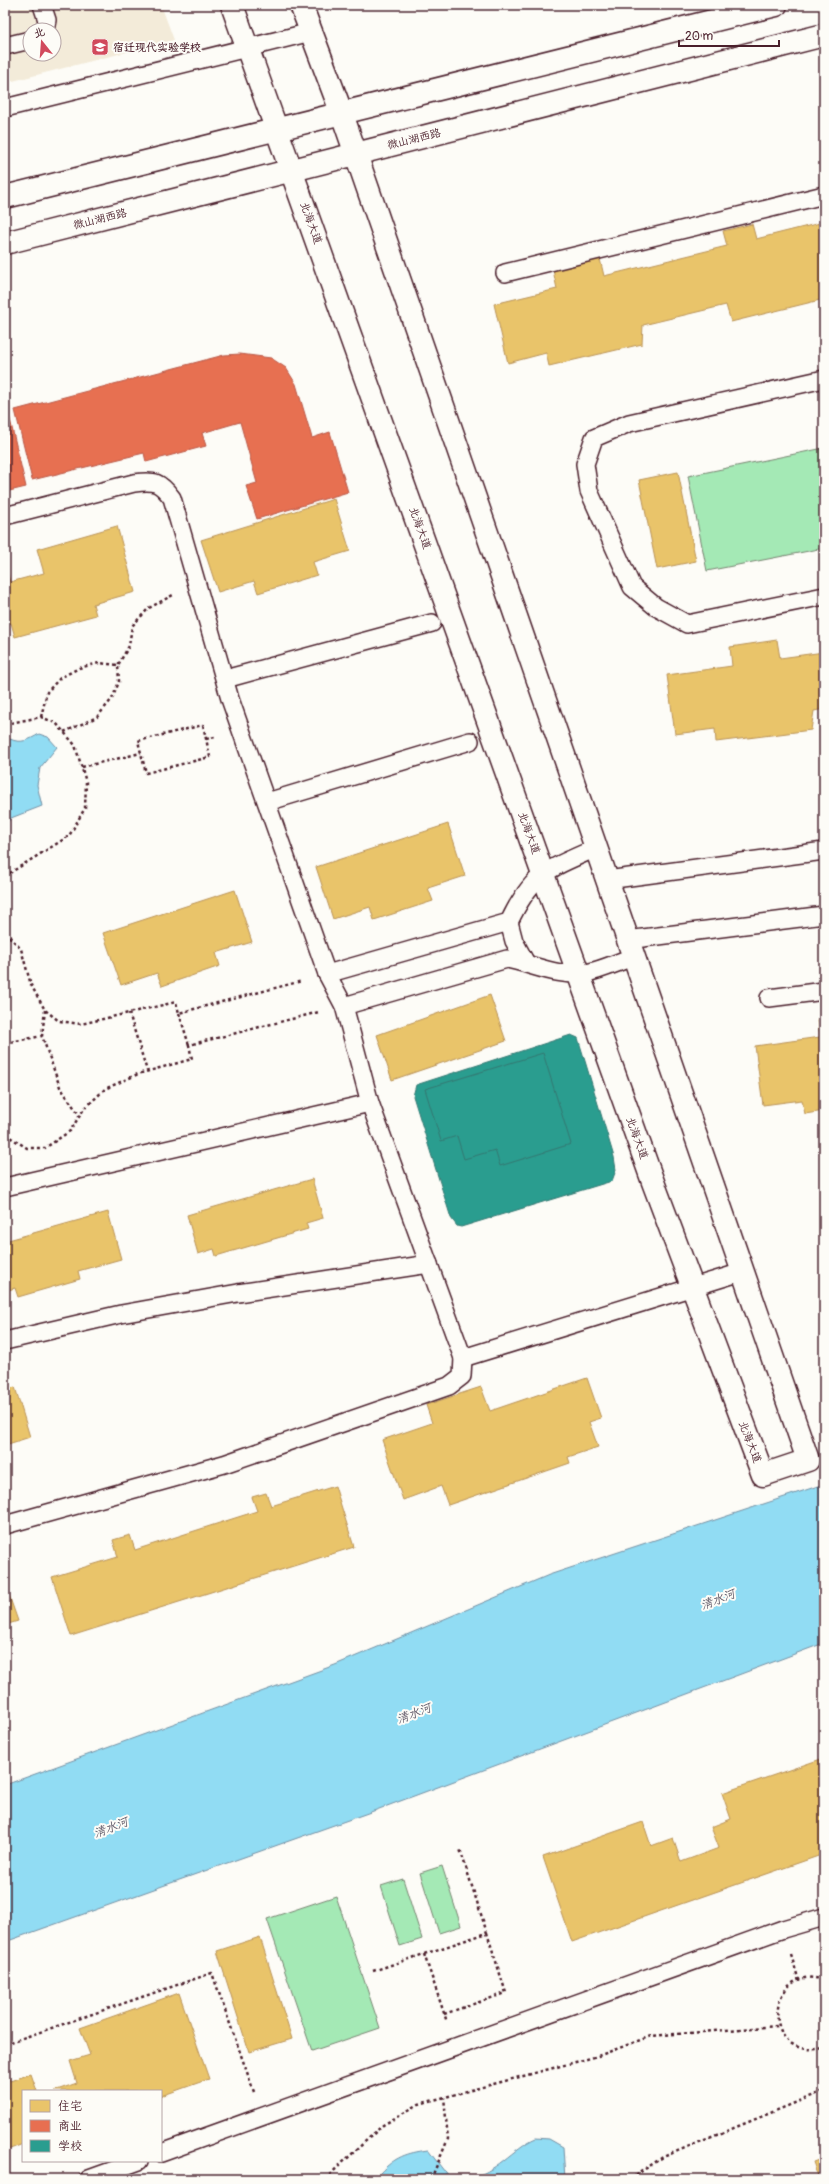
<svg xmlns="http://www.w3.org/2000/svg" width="829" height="2184" font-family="Pangolin,'LXGW WenKai TC',sans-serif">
<rect width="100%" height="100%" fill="#fdfcf7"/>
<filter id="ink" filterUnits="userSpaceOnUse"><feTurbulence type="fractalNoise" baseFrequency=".025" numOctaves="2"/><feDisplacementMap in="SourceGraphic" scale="8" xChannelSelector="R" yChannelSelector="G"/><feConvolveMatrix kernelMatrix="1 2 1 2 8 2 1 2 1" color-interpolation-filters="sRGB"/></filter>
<g filter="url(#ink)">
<path fill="#f3ebd9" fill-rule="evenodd" d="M5,5H161L174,40L5,83ZM30,30H54V54H30Z"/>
<g fill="#a4e9b5" stroke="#778470">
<polygon points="824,448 824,548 707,571 688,476"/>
<polygon points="442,1866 461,1926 439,1933 420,1873"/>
<polygon points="403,1879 422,1939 400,1946 381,1886"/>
<polygon points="336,1896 380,2028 312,2051 267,1919"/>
</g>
<g fill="#91dcf3" stroke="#7590a3">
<path d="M39,734L48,737L57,747L40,768L37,785L42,806L11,818L5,825V744L10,739C21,744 29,740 39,734Z"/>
<polygon points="824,1484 824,1643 379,1809 5,1942 5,1785 335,1665 549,1575"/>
<path d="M536,2138L549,2139L563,2147L565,2179H380V2173C395,2157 406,2153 428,2150L448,2176C455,2176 463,2178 470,2177C494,2175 514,2147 536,2138Z"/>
</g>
<g fill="#e9c46a" stroke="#b99257">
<polygon points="824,222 824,283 821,284 824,299 731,322 726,305 643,325 642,344 549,366 546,353 508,363 494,304 557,289 553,270 600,259 604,276 727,246 723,231 752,224 756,239"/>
<polygon points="678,472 696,561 657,569 639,480"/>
<polygon points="334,499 350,551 313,562 317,575 258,593 254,581 218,592 201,540"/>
<polygon points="117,526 135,592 93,604 96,615 15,637 11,623 5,625 5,565 10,582 44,573 37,549"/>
<polygon points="777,640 780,658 824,652 824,709 814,711 811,730 716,742 715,729 675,734 667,675 732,666 730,647"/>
<polygon points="448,824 465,876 428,888 433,901 374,920 370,907 333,919 316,867"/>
<polygon points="235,890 252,942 216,953 220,966 162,986 157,973 121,985 103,933"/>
<polygon points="490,995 506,1041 392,1080 377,1035"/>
<polygon points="824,1018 824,1111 805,1114 802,1100 763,1105 755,1046 820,1037 818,1019"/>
<polygon points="312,1179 323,1218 306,1223 308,1229 216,1256 214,1249 198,1254 187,1215"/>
<polygon points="108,1212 121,1259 78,1271 80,1279 18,1297 15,1288 5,1291 5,1241"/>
<polygon points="587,1378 601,1418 589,1422 598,1447 568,1457 570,1463 448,1505 441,1486 403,1500 382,1440 432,1423 426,1405 481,1387 490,1411"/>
<polygon points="15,1387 30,1437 5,1445 5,1390"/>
<polygon points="335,1486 354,1547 71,1636 52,1577 118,1557 113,1540 130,1535 135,1550 257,1511 252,1497 266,1493 271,1506"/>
<polygon points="5,1584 18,1621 5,1625"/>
<polygon points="821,1759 824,1768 824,1854 572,1942 543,1857 643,1822 651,1846 673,1838 681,1862 719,1848 711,1827 731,1819 722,1793"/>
<polygon points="260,1937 292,2039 249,2052 217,1951"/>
<polygon points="179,1993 209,2079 161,2096 161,2091 54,2091 77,2083 70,2061 90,2055 80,2028"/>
<polygon points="5,2068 10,2081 31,2074 37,2091 23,2091 23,2144 5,2151"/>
<polygon points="824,2158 824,2179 819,2179 813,2162"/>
</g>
<g fill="#e76f51" stroke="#b85746">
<polygon points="240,354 271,358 286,368 296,384 312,438 330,432 348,492 257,519 246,486 257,483 240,422 202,433 206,446 146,462 144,453 32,480 15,410 224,355"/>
<polygon points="5,411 8,411 26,487 5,492"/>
</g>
<g fill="#2a9d8f" stroke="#347771">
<polygon points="571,1035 578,1038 614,1157 616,1170 612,1181 461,1227 457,1226 451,1218 413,1096 416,1085"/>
<polygon points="543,1053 571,1144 500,1166 495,1150 464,1159 457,1136 441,1141 425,1089"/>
</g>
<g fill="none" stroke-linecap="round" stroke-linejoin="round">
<defs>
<g id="service">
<polyline points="42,5 47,20 45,30"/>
<polyline points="5,46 30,40"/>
<polyline points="5,108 311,32"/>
<polyline points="505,273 824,195"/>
<polyline points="824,379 629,423 594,438 585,464 589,491 632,587 656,607 687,624 824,596"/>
<path d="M5,516L134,483C155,480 160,482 172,498L230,699L327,974L344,1006L370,1103L463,1358L742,1272"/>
<polyline points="225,679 432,623"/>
<polyline points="267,802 470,741"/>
<polyline points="607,880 824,851"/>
<polyline points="509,922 514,941 526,963"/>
<polyline points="627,940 824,915"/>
<path d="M327,974L509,922C533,872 547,870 596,848"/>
<polyline points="769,998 824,991"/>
<path d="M344,1006L507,959C532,964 561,978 586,973C602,970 618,962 633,957"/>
<polyline points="5,1187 370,1103"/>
<polyline points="5,1341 121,1314 238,1293 429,1264"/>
<polyline points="5,1525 224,1464 449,1386 462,1376 463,1358"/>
<polyline points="161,2153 783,1929 824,1917"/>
<polyline points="89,2179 139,2161"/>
</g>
<g id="tertiary">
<polyline points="232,5 653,1182 763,1475 808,1460 342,114 301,5"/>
<polyline points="5,197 776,5"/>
<polyline points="5,243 824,35"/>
</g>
</defs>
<use href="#service" stroke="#4a1f2b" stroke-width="20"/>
<use href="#tertiary" stroke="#4a1f2b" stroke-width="25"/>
<g stroke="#4a1f2b" stroke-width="2.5" stroke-dasharray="3 3" stroke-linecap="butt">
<polyline points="41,717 47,692 60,678 79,668 99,663 118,665"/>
<polyline points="5,724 41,717 56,723 75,745 86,782 85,808 69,836 5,876"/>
<polygon points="203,725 210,757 146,773 138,741"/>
<polyline points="64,732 97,717 112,699 119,682 118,665 129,646 132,626 149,608 173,595"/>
<polyline points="206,739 215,737"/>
<polyline points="82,767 141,753"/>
<polyline points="5,932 21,949 31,985 45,1010 59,1021 81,1024 176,1002 179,1013 302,981"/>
<polyline points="45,1010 42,1036 60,1087 80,1116"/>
<polyline points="129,1013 147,1071"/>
<polyline points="179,1013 189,1045"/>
<polyline points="5,1043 42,1036"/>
<polyline points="5,1134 27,1148 45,1148 70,1131 84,1109 105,1089 138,1074 192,1059 189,1045 319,1012"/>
<polyline points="424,1954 447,2022"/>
<polyline points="791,1955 799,1981"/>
<polyline points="373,1971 487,1933 460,1849"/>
<path d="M824,1980C767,1961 757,2062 824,2048"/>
<polyline points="444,2014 506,1993 487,1933"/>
<polyline points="5,2044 212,1973 254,2092"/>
<polyline points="325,2179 383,2125 419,2104 598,2056 651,2036 778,2026"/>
<polyline points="431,2179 448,2139 444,2097"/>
<polyline points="630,2179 663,2157 824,2091"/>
</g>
<use href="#service" stroke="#fdfcf7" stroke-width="17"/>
<use href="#tertiary" stroke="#fdfcf7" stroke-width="22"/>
</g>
</g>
<defs>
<symbol id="school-square" viewBox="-11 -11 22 22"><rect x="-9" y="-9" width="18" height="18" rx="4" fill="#d1495b" stroke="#fdfcf7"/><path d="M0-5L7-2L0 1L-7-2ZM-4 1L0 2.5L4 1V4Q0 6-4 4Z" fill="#fff"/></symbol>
</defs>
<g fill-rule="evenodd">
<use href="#school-square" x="90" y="37" width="20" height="20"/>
</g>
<g text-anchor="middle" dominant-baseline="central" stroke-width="4" stroke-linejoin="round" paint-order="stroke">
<g font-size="11" font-weight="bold" fill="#4a1f2b" stroke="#fdfcf7" text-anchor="start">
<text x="113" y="47">宿迁现代实验学校</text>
</g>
<g font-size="11" fill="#4a1f2b" stroke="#fdfcf7">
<text transform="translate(414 139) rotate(-14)">微山湖西路</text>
<text transform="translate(100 219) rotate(-14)">微山湖西路</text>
<text transform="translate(311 223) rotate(70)">北海大道</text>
<text transform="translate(420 528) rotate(70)">北海大道</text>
<text transform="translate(529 833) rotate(70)">北海大道</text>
<text transform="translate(637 1138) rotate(70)">北海大道</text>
<text transform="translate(750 1442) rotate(69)">北海大道</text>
</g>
<g font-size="12" font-style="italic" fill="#5f5867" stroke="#fdfcf7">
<text transform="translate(718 1600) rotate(-21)">清水河</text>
<text transform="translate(414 1714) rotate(-21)">清水河</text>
<text transform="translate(111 1828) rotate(-21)">清水河</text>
</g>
</g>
<rect width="829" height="2184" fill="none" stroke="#fdfcf7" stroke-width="20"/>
<rect x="10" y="10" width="809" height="2164" fill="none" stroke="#4a1f2b" stroke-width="1.5" filter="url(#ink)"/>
<rect x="22" y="2090" width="140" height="72" fill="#fdfcf7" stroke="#b5a4a5"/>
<rect x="30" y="2100" width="20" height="12" fill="#e9c46a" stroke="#b5a4a5"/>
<text x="58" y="2110" font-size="12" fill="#4a1f2b">住宅</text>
<rect x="30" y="2120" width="20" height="12" fill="#e76f51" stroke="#b5a4a5"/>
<text x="58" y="2130" font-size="12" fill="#4a1f2b">商业</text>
<rect x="30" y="2140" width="20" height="12" fill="#2a9d8f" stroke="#b5a4a5"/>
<text x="58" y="2150" font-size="12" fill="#4a1f2b">学校</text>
<g transform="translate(42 42) rotate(343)"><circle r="19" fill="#fdfcf7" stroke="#b5a4a5"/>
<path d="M0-3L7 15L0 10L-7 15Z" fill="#d1495b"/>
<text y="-6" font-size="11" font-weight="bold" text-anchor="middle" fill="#4a1f2b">北</text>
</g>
<path d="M679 40v6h100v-6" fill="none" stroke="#4a1f2b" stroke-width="2"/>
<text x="685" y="40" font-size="12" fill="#4a1f2b" stroke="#fdfcf7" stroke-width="3" paint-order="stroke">20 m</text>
</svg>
